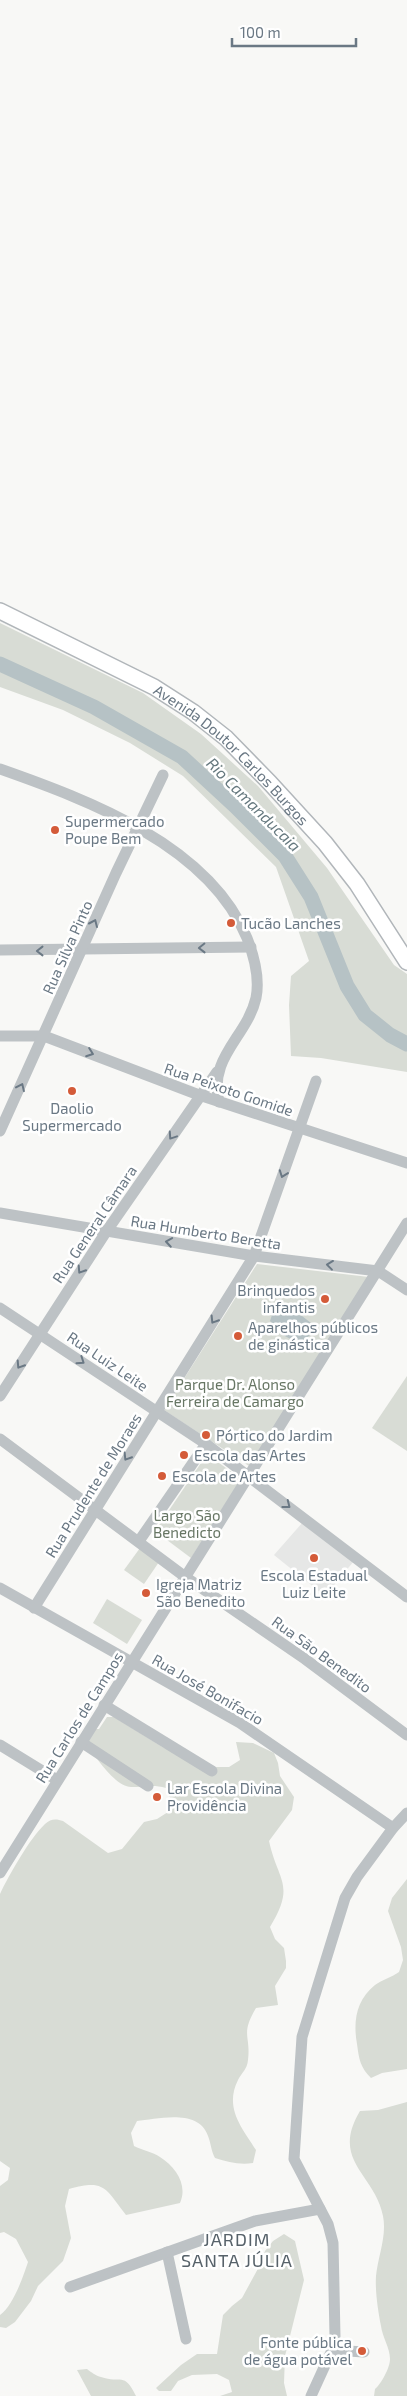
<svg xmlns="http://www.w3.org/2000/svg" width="407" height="2396" font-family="'Exo 2',sans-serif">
<rect width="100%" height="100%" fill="#f8f8f6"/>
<polygon fill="#e6e7e6" points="303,1522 354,1561 325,1596 274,1555"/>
<g fill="#d8dcd5">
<polygon points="0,623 143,693 201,734 258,786 327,868 394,965 407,974 407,1072 321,1058 291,1056 289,1005 291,976 309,961 276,867 183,776 130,743 63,710 0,687"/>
<polygon points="257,1264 369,1277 249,1466 164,1410"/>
<polygon points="407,1376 407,1451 372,1428"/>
<polygon points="207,1454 241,1479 191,1558 155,1531"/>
<polygon points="140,1548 159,1562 144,1584 124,1570"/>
<polygon points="107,1599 142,1620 127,1644 93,1623"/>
<path d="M107,1717H114L164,1748L179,1751L216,1767H229L240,1760L236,1742L253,1743L274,1753L278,1763L280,1776L294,1797L292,1810L269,1841C278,1882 296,1884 270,1927L275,1939L284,1948L286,1961V1968L275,1986L278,2005L256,2008C240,2035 251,2035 248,2060C247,2070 242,2072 238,2080C224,2108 242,2128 256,2150L253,2163C239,2165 228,2162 215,2158C211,2151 211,2143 208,2136C199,2108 157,2119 137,2121L131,2133L134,2146C142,2150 153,2152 160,2157C176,2167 188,2185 180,2203L126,2215C105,2188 105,2179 69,2189L65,2206L71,2238L63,2261L38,2286L31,2301L15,2322L6,2328L0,2327V2315C13,2306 23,2277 28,2262L16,2239L4,2232L0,2233V2186L8,2180L10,2168L0,2161V1894C9,1875 30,1838 45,1824C51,1818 57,1819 63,1821L108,1853L122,1849L144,1822L157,1819L168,1812L171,1800L166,1788C153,1784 145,1787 131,1787C115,1787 93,1754 85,1741L90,1729H99Z"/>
<path d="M407,1879V2069L382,2073L371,2078C360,2067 359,2059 357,2044C353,2022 356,2000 375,1985C382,1980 392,1977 399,1972L403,1960L401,1947L388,1911L392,1898Z"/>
<path d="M407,2102V2396H374L375,2389C381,2384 390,2368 390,2359C390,2348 382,2336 381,2326C378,2311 375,2291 376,2276C378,2256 387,2236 383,2216C375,2174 330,2161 360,2111L378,2110Z"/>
<polygon points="284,2234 295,2241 304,2280 285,2356 284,2383 287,2396 220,2396 232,2392 229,2380 217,2374 192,2375 178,2381 171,2391 159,2391 156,2388 181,2365 197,2354 217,2354 223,2315 232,2306 242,2298 261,2263 265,2251 273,2241"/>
<path d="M87,2369C91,2372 96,2376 101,2377C121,2384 124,2371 136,2396H91L77,2370Z"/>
</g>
<polygon fill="#b6c2c5" points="274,1309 302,1316 311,1323 311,1334 300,1344 283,1335 270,1321"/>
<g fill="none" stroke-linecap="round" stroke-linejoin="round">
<polyline stroke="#b6c2c5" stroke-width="15" points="0,664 94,707 182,757 235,806 285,856 311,897 347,986 365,1015 390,1035 407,1044"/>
<defs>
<g id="major">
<path id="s1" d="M0,611L154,687L193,712L226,738L270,783L325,843L357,884L407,962"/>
</g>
</defs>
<use href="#major" stroke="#b1b6ba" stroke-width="18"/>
<g stroke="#bdc2c5" stroke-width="11">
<path d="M0,769C88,800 209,845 247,938C254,956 260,978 256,998C247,1037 208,1057 219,1102"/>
<polyline points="0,950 251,947"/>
<polyline points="0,1036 44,1036 199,1095 407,1163"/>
<polyline points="0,1131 116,873 163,775"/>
<polyline points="0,1213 254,1256 378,1271 407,1290"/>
<polyline points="0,1308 206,1444 407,1597"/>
<polyline points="0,1396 106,1232 217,1072"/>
<polyline points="0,1439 184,1576 305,1659 407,1735"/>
<polyline points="139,1541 206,1444"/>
<polyline points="0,1588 240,1723 393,1828"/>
<polyline points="34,1608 254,1256 316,1081"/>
<polyline points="104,1705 212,1771"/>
<polyline points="81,1742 148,1786"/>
<polyline points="0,1745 57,1780"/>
<polyline points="0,1873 407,1223"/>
<polyline points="167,2252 186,2339"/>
<polyline points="70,2287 255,2221 320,2209"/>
<polyline points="332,2350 364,2352"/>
<polyline points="311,2396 332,2350 335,2336 333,2243 328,2224 294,2159 302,2037 345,1898 357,1877 393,1828 407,1813"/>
</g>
<use href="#major" stroke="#fff" stroke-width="15"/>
</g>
<defs><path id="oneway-chevron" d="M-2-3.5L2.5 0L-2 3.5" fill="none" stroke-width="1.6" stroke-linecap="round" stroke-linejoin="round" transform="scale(1.25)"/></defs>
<g stroke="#6a7884">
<use href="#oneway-chevron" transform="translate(94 923) rotate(-66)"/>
<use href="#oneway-chevron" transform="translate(202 948) rotate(179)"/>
<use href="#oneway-chevron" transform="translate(40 951) rotate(180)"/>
<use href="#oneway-chevron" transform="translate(90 1053) rotate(20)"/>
<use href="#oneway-chevron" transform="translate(21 1087) rotate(-65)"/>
<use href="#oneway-chevron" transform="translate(172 1136) rotate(124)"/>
<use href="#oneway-chevron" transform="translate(283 1174) rotate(110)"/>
<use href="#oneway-chevron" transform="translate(169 1242) rotate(-171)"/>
<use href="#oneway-chevron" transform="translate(330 1265) rotate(-173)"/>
<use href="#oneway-chevron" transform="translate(81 1270) rotate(123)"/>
<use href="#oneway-chevron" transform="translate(214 1320) rotate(122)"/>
<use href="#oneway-chevron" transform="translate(81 1361) rotate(34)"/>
<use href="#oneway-chevron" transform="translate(20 1365) rotate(123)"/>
<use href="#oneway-chevron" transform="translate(127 1457) rotate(122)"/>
<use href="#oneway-chevron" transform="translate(287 1505) rotate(38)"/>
</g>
<g fill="#d45b39" stroke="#fff" stroke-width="2">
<circle cx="55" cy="830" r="5"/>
<circle cx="231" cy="923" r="5"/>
<circle cx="72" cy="1091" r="5"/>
<circle cx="325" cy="1299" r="5"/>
<circle cx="238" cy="1336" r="5"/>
<circle cx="206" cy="1435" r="5"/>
<circle cx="184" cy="1455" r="5"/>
<circle cx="162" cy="1476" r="5"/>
<circle cx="314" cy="1558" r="5"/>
<circle cx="146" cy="1593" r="5"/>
<circle cx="157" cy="1797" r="5"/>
<circle cx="362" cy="2351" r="5"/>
</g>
<g text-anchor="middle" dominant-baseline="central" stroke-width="5" stroke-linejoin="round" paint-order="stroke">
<g font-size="15" fill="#6a7884" stroke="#fff">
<text stroke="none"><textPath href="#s1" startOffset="275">Avenida Doutor Carlos Burgos</textPath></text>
<text transform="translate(67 947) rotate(-66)">Rua Silva Pinto</text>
<text transform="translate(229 1089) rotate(19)">Rua Peixoto Gomide</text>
<text transform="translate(94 1224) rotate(-56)">Rua General Câmara</text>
<text transform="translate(206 1232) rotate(9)">Rua Humberto Beretta</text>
<text transform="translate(108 1361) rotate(34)">Rua Luiz Leite</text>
<text transform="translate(93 1485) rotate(-58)">Rua Prudente de Moraes</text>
<text transform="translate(322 1654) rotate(36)">Rua São Benedito</text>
<text transform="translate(208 1689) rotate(30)">Rua José Bonifacio</text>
<text transform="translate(79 1717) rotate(-58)">Rua Carlos de Campos</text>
</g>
<g font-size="15" fill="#6a7884" stroke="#fff" text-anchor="start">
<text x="65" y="821">Supermercado<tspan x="65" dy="17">Poupe Bem</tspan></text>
<text x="241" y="923">Tucão Lanches</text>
<text x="72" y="1108" text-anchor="middle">Daolio<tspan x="72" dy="17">Supermercado</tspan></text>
<text x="315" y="1290" text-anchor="end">Brinquedos<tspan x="315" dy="17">infantis</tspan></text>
<text x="248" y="1327">Aparelhos públicos<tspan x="248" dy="17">de ginástica</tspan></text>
<text x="216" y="1435">Pórtico do Jardim</text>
<text x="194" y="1455">Escola das Artes</text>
<text x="172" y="1476">Escola de Artes</text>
<text x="314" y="1575" text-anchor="middle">Escola Estadual<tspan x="314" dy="17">Luiz Leite</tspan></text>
<text x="156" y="1584">Igreja Matriz<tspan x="156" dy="17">São Benedito</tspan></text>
<text x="167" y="1788">Lar Escola Divina<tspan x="167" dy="17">Providência</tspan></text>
<text x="352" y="2342" text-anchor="end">Fonte pública<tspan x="352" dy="17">de água potável</tspan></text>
</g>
<g font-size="15" fill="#677664" stroke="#fff">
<text x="235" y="1384">Parque Dr. Alonso<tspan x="235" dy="17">Ferreira de Camargo</tspan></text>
<text x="187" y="1515">Largo São<tspan x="187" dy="17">Benedicto</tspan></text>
</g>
<g font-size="16" font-style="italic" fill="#66797f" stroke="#fff">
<text transform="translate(254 804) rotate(45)">Rio Camanducaia</text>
</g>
<g font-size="18" letter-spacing="1" fill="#57626a" stroke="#fff">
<text x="237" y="2239">JARDIM<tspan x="237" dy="21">SANTA JÚLIA</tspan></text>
</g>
</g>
<path d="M232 38v8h124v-8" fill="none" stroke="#6a7884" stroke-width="2.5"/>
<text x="240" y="38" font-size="15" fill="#6a7884" stroke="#ffffff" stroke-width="4" paint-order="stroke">100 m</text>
</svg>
